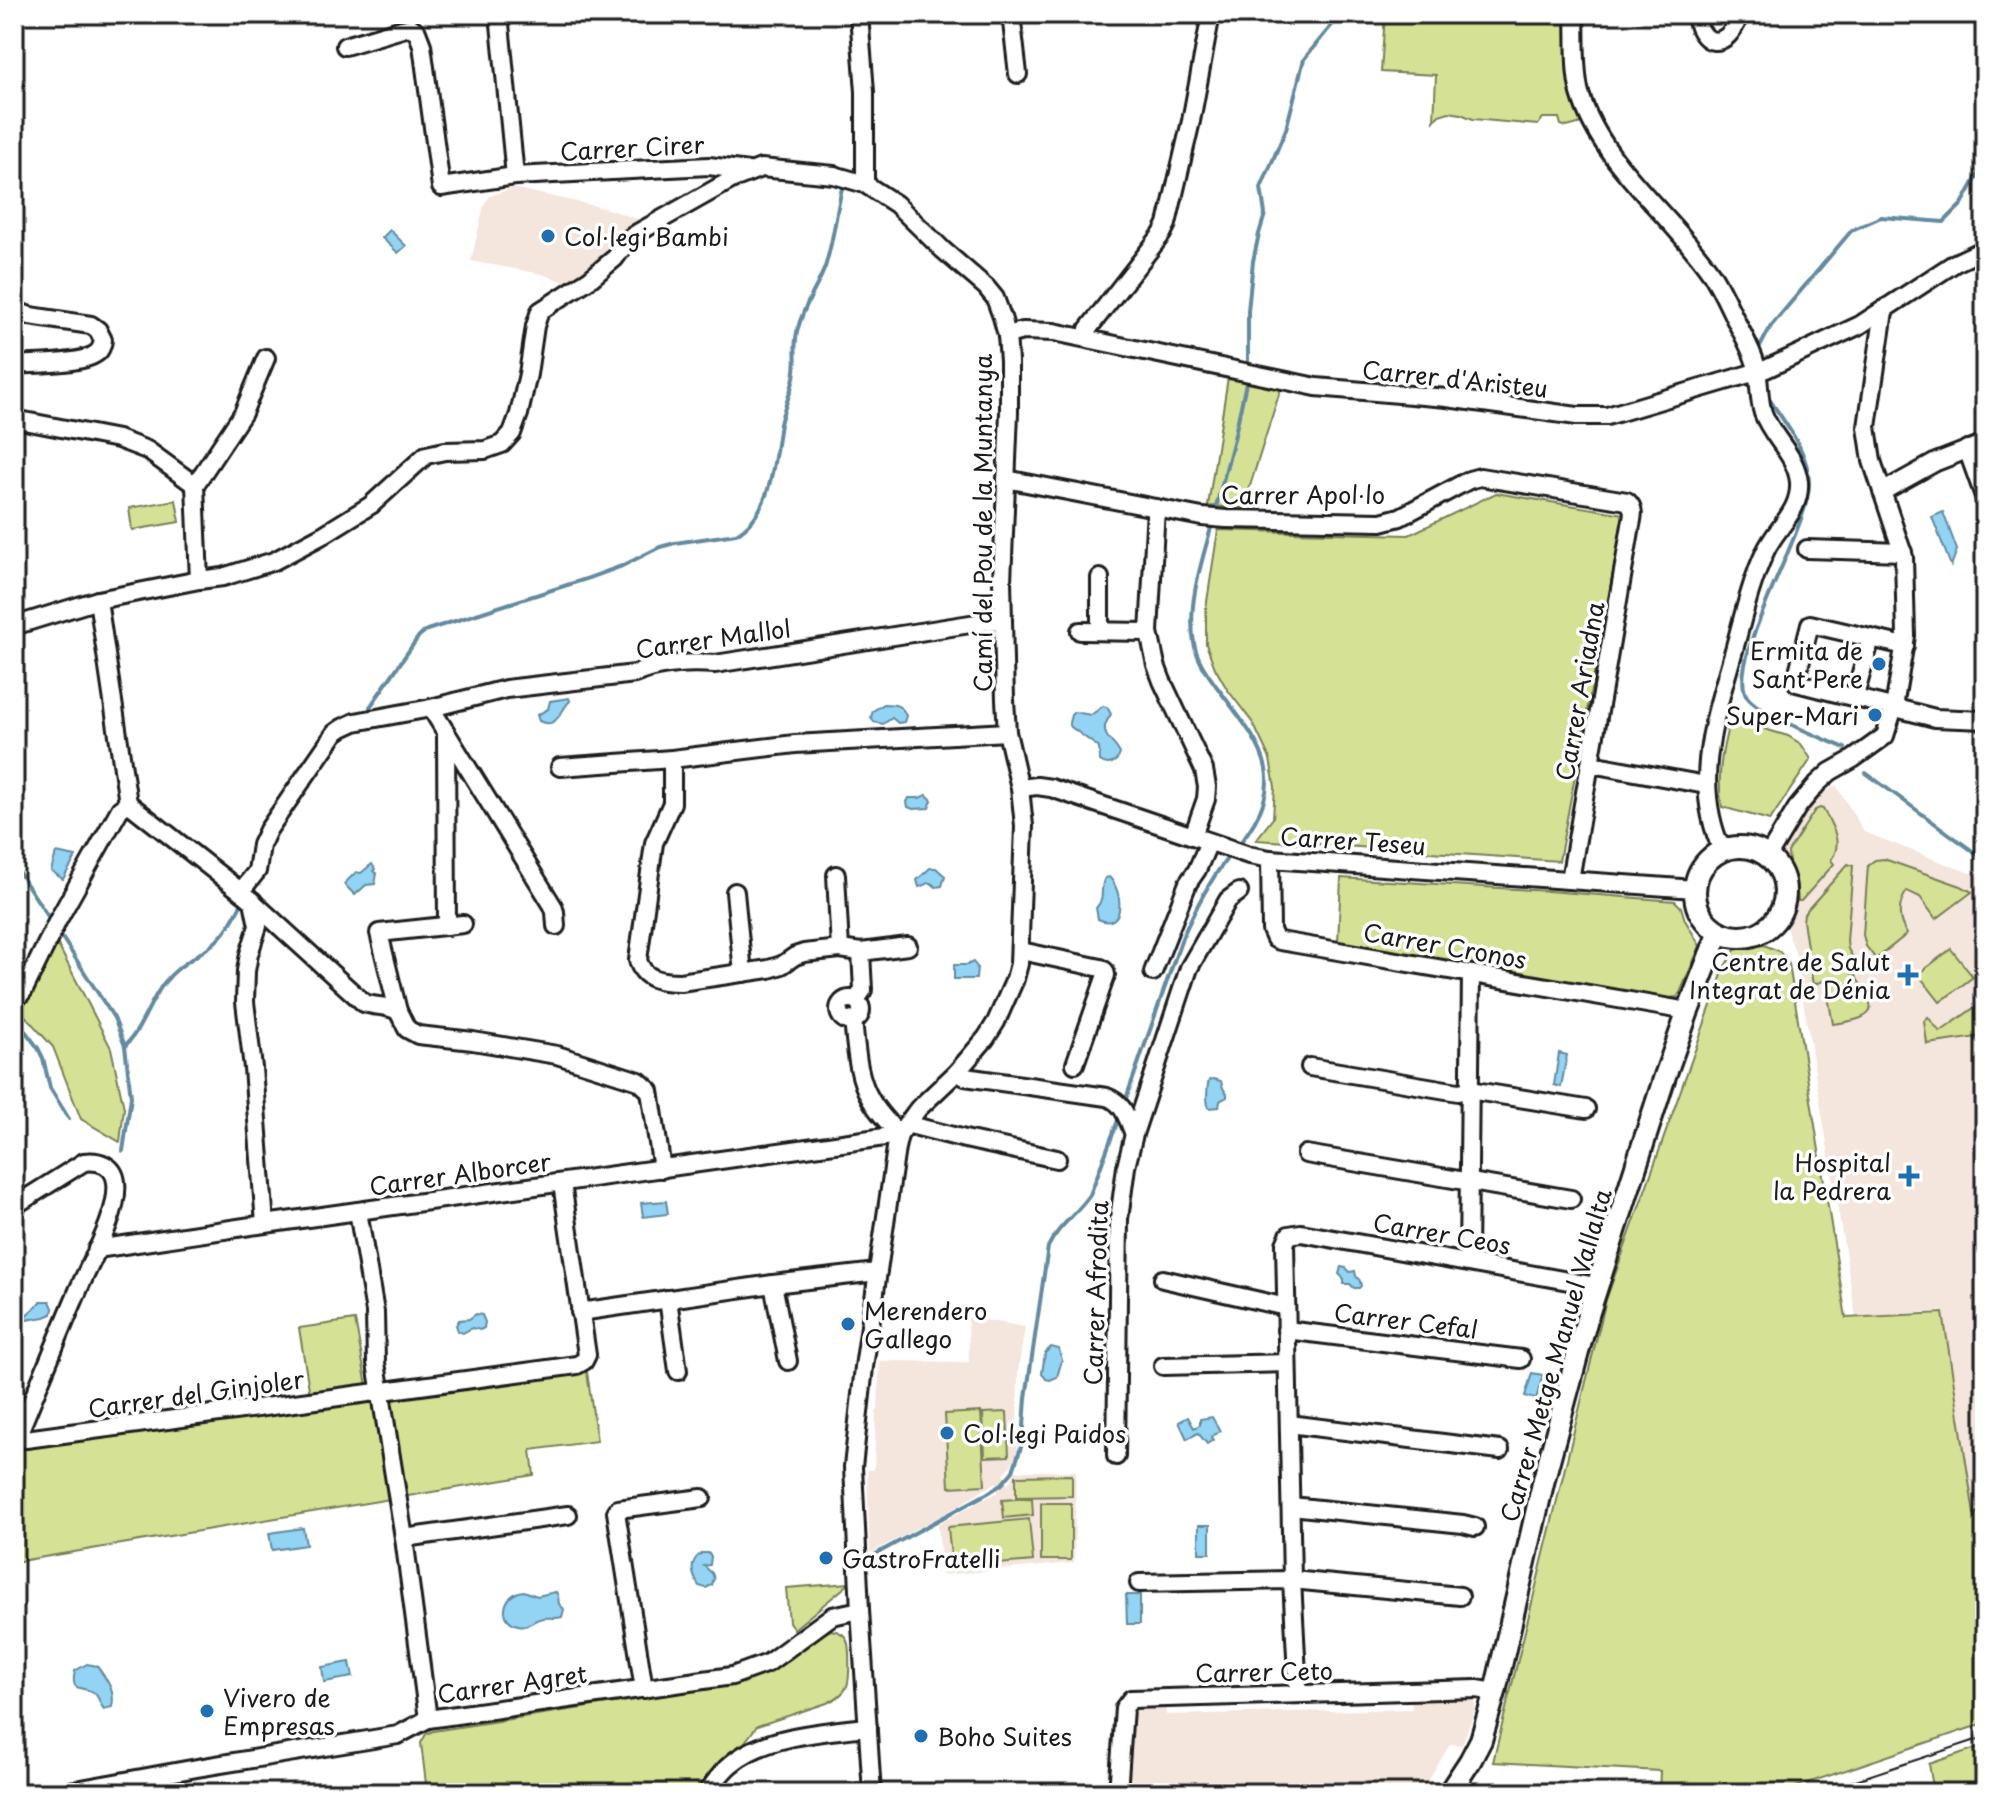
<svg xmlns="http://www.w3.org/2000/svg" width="1999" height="1807" font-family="'Playpen Sans',sans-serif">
<rect width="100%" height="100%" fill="#fff"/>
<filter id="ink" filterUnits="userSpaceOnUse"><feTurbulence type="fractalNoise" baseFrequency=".0125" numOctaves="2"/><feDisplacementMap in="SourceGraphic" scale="16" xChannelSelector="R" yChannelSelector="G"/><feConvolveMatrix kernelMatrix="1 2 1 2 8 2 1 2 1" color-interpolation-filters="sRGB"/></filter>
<g filter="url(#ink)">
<g fill="#f4e5dd">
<polygon points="513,188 604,208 644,221 622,234 614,251 570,284 542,274 471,261 484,205 490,196"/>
<polygon points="1836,785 1864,832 1985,879 1985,1510 1974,1515 1943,1313 1942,1311 1856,1317 1795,952 1786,928 1786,918 1790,907 1792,894 1788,874 1782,862 1781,852 1789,836 1814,800"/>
<polygon points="968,1317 1025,1327 1018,1371 1017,1454 1010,1467 1004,1474 1008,1485 1016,1471 1076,1471 1074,1563 942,1575 938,1524 998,1492 997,1482 941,1516 870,1553 867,1470 874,1470 876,1412 878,1410 880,1361 969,1362"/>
<polygon points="1466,1698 1475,1702 1475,1709 1462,1745 1450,1744 1421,1793 1125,1793 1130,1713 1136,1706 1165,1705 1166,1715 1412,1709 1411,1699"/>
</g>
<g fill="#d5e194" stroke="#787e58" stroke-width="2">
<polygon points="1385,14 1566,16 1573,88 1583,121 1582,123 1567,127 1561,125 1559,118 1543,118 1538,125 1473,119 1461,114 1449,112 1439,115 1434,121 1436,75 1381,72"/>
<polygon points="1228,377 1281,388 1243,508 1208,506"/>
<polygon points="1496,493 1624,514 1559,861 1256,840 1273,818 1275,787 1270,759 1253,723 1227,689 1215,668 1206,644 1206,608 1218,530 1409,535"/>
<polygon points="176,500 180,522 132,530 129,508"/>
<path d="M1731,715L1751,725L1788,736L1801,744L1811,759L1770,820L1722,807C1716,775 1723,746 1731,715Z"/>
<path d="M1820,808L1823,809C1832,826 1844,842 1831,860L1834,864L1801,901H1798L1796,880L1789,863L1788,852L1815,810Z"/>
<path d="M1884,859L1961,886L1972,892L1936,919L1920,897L1907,891C1897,905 1898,921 1907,934L1876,959L1866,946L1863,935L1868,865L1875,860Z"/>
<path d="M1848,864L1853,866L1847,941L1848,949L1855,961L1848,966L1852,974H1854C1878,1011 1880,1017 1833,1024L1825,980L1813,985L1803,921L1804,914L1808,909Z"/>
<polygon points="1341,878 1548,891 1675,901 1681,907 1685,920 1700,946 1680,993 1677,997 1669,998 1338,942"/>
<polygon points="57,943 111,1048 124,1108 120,1142 81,1119 53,1047 18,1008"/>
<polygon points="1764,945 1779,951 1789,964 1846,1318 1943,1313 1974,1514 1985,1510 1985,1723 1778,1793 1659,1793 1660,1771 1493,1762 1606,1300 1725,966 1735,950 1749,946"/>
<polygon points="1951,949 1973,977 1940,1002 1918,974"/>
<polygon points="1985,1000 1985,1036 1927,1044 1924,1021 1928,1017 1940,1032"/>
<polygon points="355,1320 367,1386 310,1395 299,1328"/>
<polygon points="587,1372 597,1441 531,1450 534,1475 14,1562 14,1493 21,1445"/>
<polygon points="981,1412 985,1485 949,1487 945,1414"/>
<polygon points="1007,1412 1009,1456 985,1457 983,1413"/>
<polygon points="1072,1475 1072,1496 1016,1497 1016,1476"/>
<polygon points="1032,1498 1033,1515 1004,1518 1002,1500"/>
<rect x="1041" y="1503" width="30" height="57"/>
<polygon points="1029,1519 1033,1561 952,1568 948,1527"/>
<polygon points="850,1583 794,1629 789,1622 786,1588"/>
<path d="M831,1630C838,1631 844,1633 847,1640C850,1648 850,1679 847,1686C843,1695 835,1699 827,1703L757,1726L706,1793H423L427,1792L421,1743L426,1734L433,1731L744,1683C774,1667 800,1644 831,1630Z"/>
<polygon points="1985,1745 1985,1793 1934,1793 1929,1764"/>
</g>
<g fill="#93d3f4" stroke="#638a9e" stroke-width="2">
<polygon points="390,230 406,246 398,253 382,238"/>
<polygon points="1943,512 1957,550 1951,566 1932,517"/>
<path d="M569,698L570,701C560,710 558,730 539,721L537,715L548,709L550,701Z"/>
<path d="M884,704C894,704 903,705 906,716L904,722L898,723L892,718L883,724L874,722L871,717L873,711Z"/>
<path d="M1103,706L1107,707L1111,714C1109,718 1106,722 1105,726C1103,739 1117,744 1120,754C1117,763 1108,767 1100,761L1099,748L1097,746L1071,727L1069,723L1071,715L1074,712L1091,715Z"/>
<polygon points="927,795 932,800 929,808 913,809 908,807 907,802 909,798 919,798"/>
<polygon points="56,853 76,857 63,879 51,871"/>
<polygon points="372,864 375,869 373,871 377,874 375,884 366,885 355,895 344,884 356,872 361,873"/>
<path d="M930,868H936L945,876L942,886L936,887C928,879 927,885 919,887L917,880Z"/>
<path d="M1109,877C1123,890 1126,932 1098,919L1096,908C1107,896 1098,889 1105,878Z"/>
<polygon points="973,962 977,967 976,979 954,979 954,965 967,965"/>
<polygon points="1559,1053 1567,1055 1561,1087 1554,1085"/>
<path d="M1213,1079L1221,1081L1223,1088L1227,1094V1097L1220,1101L1219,1107L1209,1108C1206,1103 1207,1086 1209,1080Z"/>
<polygon points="666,1201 668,1214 643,1217 641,1203"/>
<polygon points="1341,1267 1346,1268 1350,1272 1355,1271 1356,1276 1360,1281 1361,1286 1359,1288 1354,1288 1350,1284 1344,1284 1344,1279 1339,1274"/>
<polygon points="42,1301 50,1301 53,1308 52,1314 45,1317 26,1320 25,1316"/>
<polygon points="476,1314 482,1315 485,1322 484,1328 480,1330 472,1328 463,1333 458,1331 456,1325 459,1320 469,1319"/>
<polygon points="1051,1347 1059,1349 1062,1360 1057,1377 1050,1380 1046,1379 1042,1373 1045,1353"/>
<polygon points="1532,1373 1543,1375 1536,1399 1525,1396"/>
<polygon points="1188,1417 1194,1428 1200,1425 1200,1419 1212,1417 1220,1431 1211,1437 1213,1440 1207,1444 1198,1433 1187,1439 1179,1422"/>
<rect x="1199" y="1525" width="11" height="28"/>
<polygon points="303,1528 306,1545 272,1550 269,1533"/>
<path d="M702,1553H708L711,1556L710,1565L704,1566L712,1573L714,1578L712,1585L706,1588L699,1586C692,1575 688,1561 702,1553Z"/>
<path d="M524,1591L537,1596L556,1592L558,1596L559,1604L564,1609L562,1617C555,1619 549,1617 543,1618C534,1619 528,1628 518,1625C497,1620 503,1593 524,1591Z"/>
<polygon points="1126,1595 1140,1595 1140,1624 1127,1624"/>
<polygon points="350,1662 353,1677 324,1682 322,1667"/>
<path d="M87,1664L97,1666C106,1679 116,1690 112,1707L104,1709C99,1704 99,1695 93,1692C81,1686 70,1693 75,1671Z"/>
</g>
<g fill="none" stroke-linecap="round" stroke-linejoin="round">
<g stroke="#638a9e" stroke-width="4">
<polyline points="1761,345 1771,326 1852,230 1881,217 1944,222 1962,204 1981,170 1985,166"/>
<polyline points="1248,364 1248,311 1253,261 1259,234 1265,214 1261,188 1286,129 1304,59 1341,14"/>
<path d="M1768,397C1785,424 1809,451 1809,484C1809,531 1722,666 1748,698C1762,715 1823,738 1845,748"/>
<polyline points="1216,507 1234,439 1246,383"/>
<path d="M1211,528C1201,564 1187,606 1194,643C1197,660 1207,673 1217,687C1259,744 1293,776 1240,843"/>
<path d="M370,707L419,636L427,630L589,578L622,566L660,547L675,543L736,534C772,514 774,460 780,424C784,406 793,390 795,371C797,354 793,346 798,328C804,304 817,289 825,267C833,242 836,214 842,188"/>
<polyline points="1866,773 1974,852 1985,857"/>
<polyline points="14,865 49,918"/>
<polyline points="63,939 114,1018 125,1046"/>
<polyline points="14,1022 26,1032 38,1048 43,1058 50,1088 69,1119"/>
<path d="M1127,1096L1182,938C1194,911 1208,883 1226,860"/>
<path d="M123,1151L131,1097L125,1046C142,1029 149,1002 164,983C178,965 196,957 213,944C226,933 234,918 242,903"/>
<path d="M874,1555L988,1493L1002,1484L1013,1471L1023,1441L1026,1398L1048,1247C1058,1226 1077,1214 1090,1195L1120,1115"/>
</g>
<defs>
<g id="minor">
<polyline points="499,14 515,176"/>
<polyline points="859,14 865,92 865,184"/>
<polyline points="1011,14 1018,74"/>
<path d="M1575,14C1576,37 1574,71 1580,93C1600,163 1670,213 1711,273C1721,288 1728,305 1736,321C1743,335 1752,350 1756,365C1760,381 1758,397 1763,413C1772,438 1796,454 1799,482C1801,512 1776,527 1765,552C1751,582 1743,617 1734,650C1715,717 1691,782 1722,850"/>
<path d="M1696,14C1697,29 1708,50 1726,37C1733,32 1737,21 1741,14"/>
<polyline points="345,46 402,29 411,27 417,32 422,45 441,187 515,176 709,166 748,171"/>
<path d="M14,310L30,316L91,325L98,330L103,340C102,345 102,348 98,352C84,365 34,363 14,365"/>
<polyline points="1007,335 1023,331 1054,332 1316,387 1447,398 1577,416 1607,416 1766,369 1860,325 1955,263 1985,249"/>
<polyline points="1086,338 1088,329 1162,234 1167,224 1191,121 1211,14"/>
<polyline points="14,419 118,439 147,450 195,485"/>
<polyline points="1967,449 1985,499"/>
<path d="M1006,479L1202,517L1226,519L1381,522L1400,517L1469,480L1480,477L1627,501C1635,508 1633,516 1631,525L1570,880"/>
<polyline points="1882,492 1936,462 1985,443"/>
<polyline points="1156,508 1149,632 1156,665 1162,681 1204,770 1207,787 1206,799 1193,836"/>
<polyline points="1807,549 1903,552"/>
<polyline points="1100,578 1100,631"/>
<polyline points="199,580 195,485 243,413 266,358"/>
<polyline points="98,600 128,803"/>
<polyline points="14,626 98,600 199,580 223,577 274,561 321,536 371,505 426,455 445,451 485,450 502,444 512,433 519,414 528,374 535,326 540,311 590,279 615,258 630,238 639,232 733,179 761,168 834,175 865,184 896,204 943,250 986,287 995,298 1002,317 1007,335 1009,361 1009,412 1002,581 1005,700 1007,732 1020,788 1024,826 1019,964 1015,979 996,1022 986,1038 957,1072 918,1109 899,1135 896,1148 864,1367 853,1467 860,1610 872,1793"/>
<polyline points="1080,631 1149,632"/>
<polyline points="1905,646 1810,624 1796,680 1797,683 1935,718 1985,720"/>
<polyline points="1855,696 1871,638"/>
<polyline points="431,708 553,906 555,912 556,926"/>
<polyline points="446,732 447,926"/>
<path d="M672,759V803L654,843L638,960C643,980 662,982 680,982L769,969L782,965L795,956L804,953L840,949L861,952L908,946"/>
<polyline points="1591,764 1706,785"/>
<polyline points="560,767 672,759 795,744 1007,732"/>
<polyline points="1020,788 1037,786 1051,788 1249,855 1270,859 1695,889"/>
<polyline points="1768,856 1797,808 1817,784 1830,772 1853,759 1885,736 1894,707 1906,636 1904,557 1872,461 1867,427 1884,311"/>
<polyline points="1270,859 1271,930 1275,939 1280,941 1688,1011"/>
<polyline points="836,875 840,949"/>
<path d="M241,891L257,871L261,845L268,830L335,733L342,728L355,722L431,708L506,689L635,674C660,663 688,662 715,664L1002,619"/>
<polyline points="735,892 743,973"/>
<path d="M253,902L364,1003C376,1007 387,1005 398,1011"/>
<polyline points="463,924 379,933 398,1011 407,1029 418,1035 473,1041 557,1055 639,1081 650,1091 662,1169"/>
<polyline points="1021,951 1101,968 1105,971 1106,975 1075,1064"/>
<polyline points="1153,972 1188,883 1197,870 1209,842"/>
<polyline points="14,998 20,995 24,990 58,920 120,809 128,803 253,901 258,926 249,954 246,971 245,1002 253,1068 265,1224"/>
<circle cx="850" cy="1010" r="11"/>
<polyline points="856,1000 863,990 861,952"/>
<path d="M853,1020C856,1047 857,1077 871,1100C878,1113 890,1124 899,1135"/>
<polyline points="1310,1067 1458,1092 1469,1090 1586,1109"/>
<path d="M957,1072L965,1077L1107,1097C1124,1103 1127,1118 1134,1134"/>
<polyline points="906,1124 965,1139 1057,1159"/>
<polyline points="1306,1154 1571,1199"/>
<path d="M14,1206L84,1162C99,1160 114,1165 116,1182C120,1213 89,1264 77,1293C56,1342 36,1392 15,1442"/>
<polyline points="358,1211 375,1312 376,1363 404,1538 428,1719"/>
<polyline points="97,1249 265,1224 899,1135"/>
<polyline points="1468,1262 1471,974"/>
<polyline points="1163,1279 1286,1307"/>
<polyline points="773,1284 788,1361"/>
<polyline points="668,1299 678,1371"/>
<polyline points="580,1312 773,1284 877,1272"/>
<polyline points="1286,1330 1521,1359"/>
<polyline points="1163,1366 1287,1363"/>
<polyline points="1289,1424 1500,1450"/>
<polyline points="18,1435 26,1439 577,1365 584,1361 587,1355 562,1183"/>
<polyline points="1116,1456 1119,1219 1126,1167 1134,1134 1189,968 1228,900 1239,892"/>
<polyline points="1291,1506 1463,1524 1475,1527"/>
<polyline points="404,1538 568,1515"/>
<polyline points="1139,1583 1292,1580 1460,1596"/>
<polyline points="644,1689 616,1512 618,1509 702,1498"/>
<polyline points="1298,1694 1292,1580 1285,1244 1289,1235 1301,1233 1596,1286"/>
<polyline points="59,1793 197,1768 398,1735 428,1719 732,1676 768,1663 832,1616 860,1610"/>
<path d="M707,1793C714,1783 721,1772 731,1764C763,1736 826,1731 868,1727"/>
<polyline points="1118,1793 1124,1708 1131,1699 1477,1689 1495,1692"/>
</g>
<g id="tertiary">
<circle cx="1740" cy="892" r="45"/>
<polyline points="1449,1793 1470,1761 1481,1740 1495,1692 1544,1479 1588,1315 1665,1076 1688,1011 1719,932"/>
</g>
</defs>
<use href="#minor" stroke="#1c1c1c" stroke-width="22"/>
<use href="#tertiary" stroke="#1c1c1c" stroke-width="26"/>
<use href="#minor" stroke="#fff" stroke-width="16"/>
<use href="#tertiary" stroke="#fff" stroke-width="20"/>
<polyline stroke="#1c1c1c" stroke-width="2" points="1817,1793 1985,1737"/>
</g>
</g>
<g fill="#1f6fb2" stroke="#fff" stroke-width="3">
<circle cx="548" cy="236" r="8"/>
<circle cx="1879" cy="664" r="8"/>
<circle cx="1875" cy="715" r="8"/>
<path d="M1904 963h8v8h8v8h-8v8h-8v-8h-8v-8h8z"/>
<path d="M1905 1164h8v8h8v8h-8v8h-8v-8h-8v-8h8z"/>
<circle cx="848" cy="1324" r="8"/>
<circle cx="947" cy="1433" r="8"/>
<circle cx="826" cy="1558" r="8"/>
<circle cx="207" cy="1711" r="8"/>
<circle cx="921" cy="1736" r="8"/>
</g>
<g text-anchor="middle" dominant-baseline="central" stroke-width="7" stroke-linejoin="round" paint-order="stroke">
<g font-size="24" fill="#1c1c1c" stroke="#fff">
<text transform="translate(632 147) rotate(-3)">Carrer Cirer</text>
<text transform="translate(1455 378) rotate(6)">Carrer d'Aristeu</text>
<text x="1303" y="494">Carrer Apol·lo</text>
<text transform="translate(982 523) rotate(-90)">Camí del Pou de la Muntanya</text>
<text transform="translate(713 638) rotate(-8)">Carrer Mallol</text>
<text transform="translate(1579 691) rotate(-80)">Carrer Ariadna</text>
<text transform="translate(1353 840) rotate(4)">Carrer Teseu</text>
<text transform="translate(1445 945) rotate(10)">Carrer Cronos</text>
<text transform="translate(460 1173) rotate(-8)">Carrer Alborcer</text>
<text transform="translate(1442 1233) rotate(10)">Carrer Ceos</text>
<text transform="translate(1095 1293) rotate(-88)">Carrer Afrodita</text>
<text transform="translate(1406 1320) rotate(7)">Carrer Cefal</text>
<text transform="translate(1555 1355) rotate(-74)">Carrer Metge Manuel Vallalta</text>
<text transform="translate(196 1393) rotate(-8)">Carrer del Ginjoler</text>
<text transform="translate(1264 1671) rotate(-1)">Carrer Ceto</text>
<text transform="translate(512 1683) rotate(-8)">Carrer Agret</text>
</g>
<g font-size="24" fill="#1c1c1c" stroke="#fff" text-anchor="start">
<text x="564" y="236">Col·legi Bambi</text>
<text x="1863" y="650" text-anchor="end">Ermita de<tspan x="1863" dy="28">Sant Pere</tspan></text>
<text x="1859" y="715" text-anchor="end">Super-Mari</text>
<text x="1890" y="961" text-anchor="end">Centre de Salut<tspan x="1890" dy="28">Integrat de Dénia</tspan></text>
<text x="1891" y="1162" text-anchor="end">Hospital<tspan x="1891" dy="28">la Pedrera</tspan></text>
<text x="864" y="1310">Merendero<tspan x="864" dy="28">Gallego</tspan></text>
<text x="963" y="1433">Col·legi Paidos</text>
<text x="842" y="1558">GastroFratelli</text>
<text x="223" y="1697">Vivero de<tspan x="223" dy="28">Empresas</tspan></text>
<text x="937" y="1736">Boho Suites</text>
</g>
</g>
<rect width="1999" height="1807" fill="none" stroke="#fff" stroke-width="48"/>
<rect x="24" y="24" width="1951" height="1759" fill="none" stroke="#1c1c1c" stroke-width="3" filter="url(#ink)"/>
</svg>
